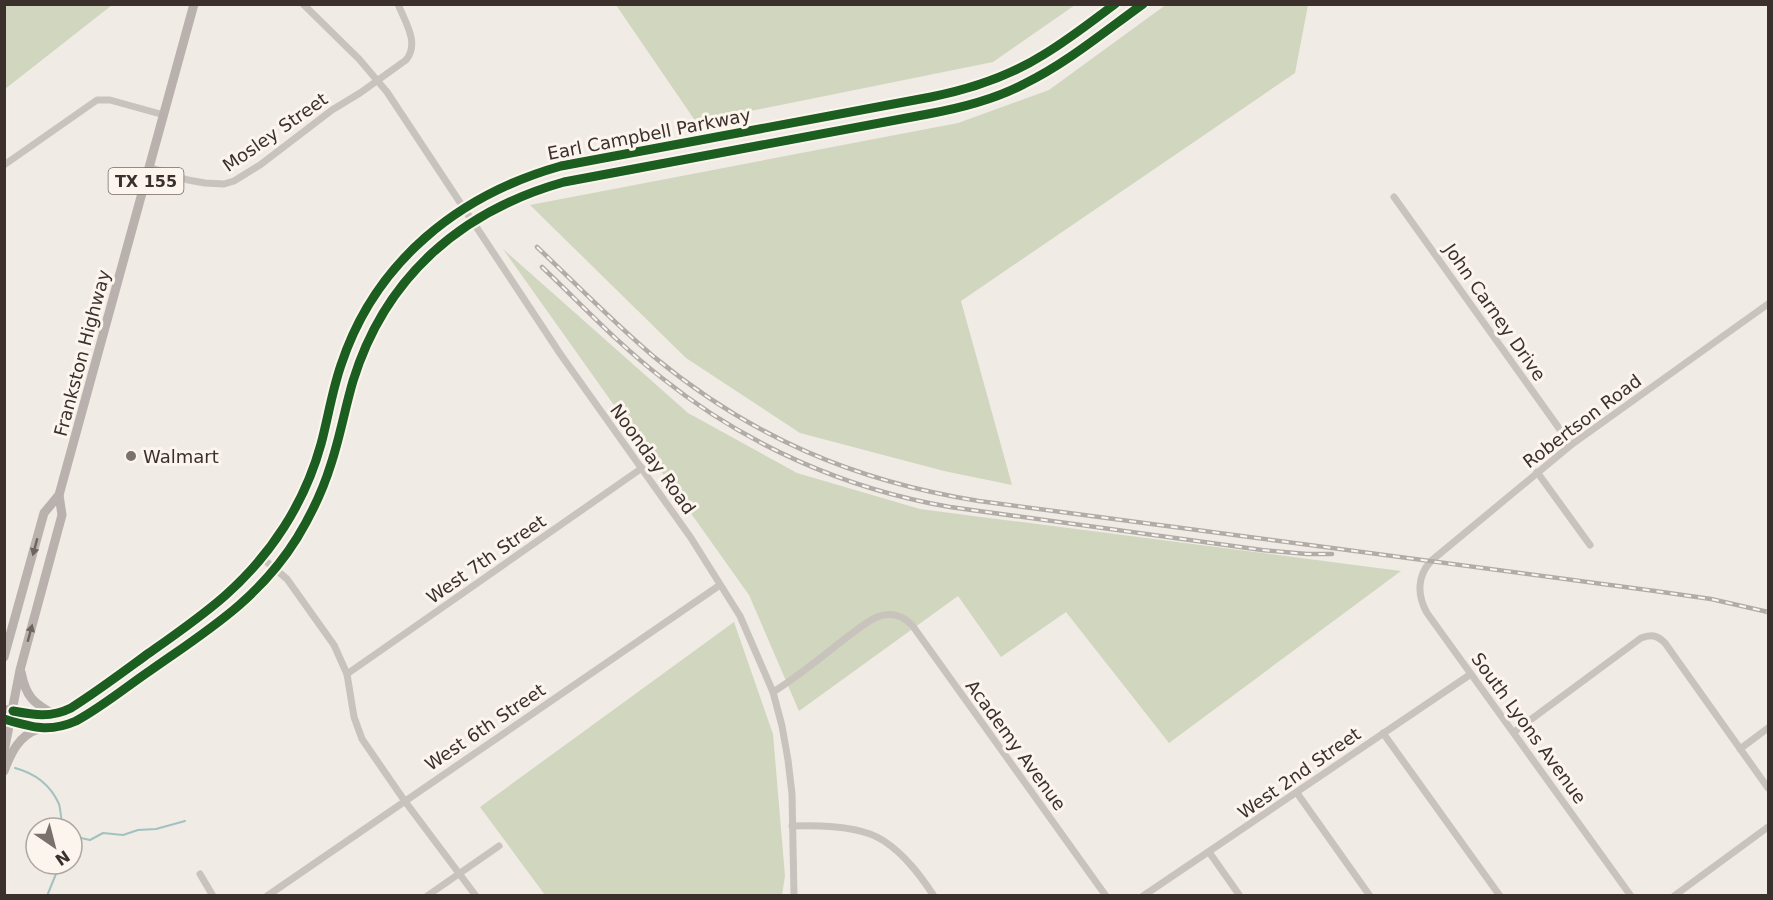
<svg xmlns="http://www.w3.org/2000/svg" width="1773" height="900" font-family="'DejaVu Sans',sans-serif">
<rect width="100%" height="100%" fill="#f0ebe5"/>
<g fill="#d1d6bf">
<polygon points="5,4 112,4 112,5 5,89"/>
<polygon points="1167,4 1308,5 1295,73 961,301 1012,485 944,471 800,433 686,358 530,205 958,123 1049,90"/>
<polygon points="616,5 1075,5 993,62 696,122"/>
<polygon points="503,249 688,413 797,473 920,509 1401,571 1169,743 1066,612 1001,657 958,596 799,711 749,595"/>
<polygon points="734,622 773,734 785,876 782,895 545,895 480,807"/>
</g>
<g fill="none" stroke-linecap="round" stroke-linejoin="round">
<g stroke="#a1c2c1" stroke-width="2">
<path d="M15,768C34,773 50,784 59,804C61,811 61,821 63,828"/>
<polyline points="72,836 90,840 103,833 123,835 138,830 156,829 185,821"/>
<polyline points="47,896 60,864"/>
</g>
<g stroke="#c9c3be" stroke-width="7">
<polyline points="303,4 359,59 387,92 561,355 691,538 740,616 773,692 782,726 788,760 792,794 794,896"/>
<polyline points="4,165 97,100 110,100 164,115"/>
<path d="M149,167L188,180L205,183L224,184L234,181L260,165L332,110L360,93L406,60C420,43 405,22 398,4"/>
<polyline points="1394,197 1571,445"/>
<polyline points="1537,472 1590,545"/>
<polyline points="262,558 287,579 334,645 347,674 354,717 362,739 404,800 476,896"/>
<polyline points="347,674 642,468"/>
<path d="M773,692C797,677 819,659 842,641C853,633 864,623 877,617C890,612 902,615 912,625L1106,896"/>
<path d="M1514,732L1641,638C1651,634 1657,635 1665,643L1768,788"/>
<polyline points="1383,733 1500,896"/>
<polyline points="1740,749 1768,728"/>
<polyline points="1297,793 1370,896"/>
<path d="M792,826C819,825 861,825 884,841C905,855 920,875 934,896"/>
<polyline points="1209,852 1240,896"/>
<polyline points="200,874 213,896"/>
<polyline points="267,896 720,585"/>
<polyline points="427,896 499,846"/>
<polyline points="1143,896 1471,674"/>
<path d="M1631,896L1427,613C1417,595 1417,576 1431,561L1571,445L1768,304"/>
<polyline points="1674,896 1768,827"/>
</g>
<g stroke="#b8b1ad" stroke-width="9">
<polyline points="4,657 44,513 59,495"/>
<path d="M21,672C26,697 33,703 55,715"/>
<path d="M4,709C27,715 49,719 71,708C98,691 123,672 149,653C203,615 247,585 284,527C300,502 313,473 321,444C328,418 332,391 341,365C375,262 458,195 561,166L931,97C971,89 1008,77 1043,55C1068,40 1091,22 1115,4"/>
<path d="M4,719C31,727 49,733 76,721C102,707 126,687 151,670C208,630 259,599 297,538C311,515 323,490 331,464C340,437 345,408 353,381C385,277 461,211 564,182L928,114C961,108 994,100 1024,84C1067,63 1104,32 1143,4"/>
<polyline points="4,752 20,670 62,515 59,495 194,4"/>
<path d="M4,771C11,753 19,735 39,729"/>
</g>
<defs>
<g id="rail">
<path d="M537,247C575,283 613,322 653,356C751,437 854,481 979,501L1655,591L1711,599L1768,612"/>
<path d="M542,267C581,304 619,345 662,378C746,445 845,489 950,507L1262,550L1307,554H1332"/>
</g>
</defs>
<use href="#rail" stroke="#b1aca8" stroke-width="4.5"/>
<use href="#rail" stroke="#fbf5ee" stroke-width="2" stroke-dasharray="7" stroke-linecap="butt"/>
<defs>
<g id="cycleway">
<path d="M13,711C34,715 51,718 71,708C98,691 123,672 149,653C203,615 247,585 284,527C300,502 313,473 321,444C328,418 332,391 341,365C375,262 458,195 561,166L931,97C971,89 1008,77 1043,55C1068,40 1091,22 1115,4"/>
<path d="M4,719C31,727 49,733 76,721C102,707 126,687 151,670C208,630 259,599 297,538C311,515 323,490 331,464C340,437 345,408 353,381C385,277 461,211 564,182L928,114C961,108 994,100 1024,84C1067,63 1104,32 1143,4"/>
</g>
</defs>
<use href="#cycleway" stroke="#fbf5ee" stroke-width="13"/>
<use href="#cycleway" stroke="#1b5e20" stroke-width="9"/>
</g>
<defs><path id="oneway-solid" d="M-6-.8H1V-3.2L6.5 0L1 3.2V.8H-6Z" transform="scale(1.5)"/></defs>
<g fill="#6d645f">
<use href="#oneway-solid" transform="translate(35 547) rotate(105)"/>
<use href="#oneway-solid" transform="translate(30 633) rotate(-75)"/>
</g>
<circle fill="#7a716c" stroke="#fbf5ee" stroke-width="2" cx="131" cy="456" r="6"/>
<g text-anchor="middle" dominant-baseline="central" stroke-width="6" stroke-linejoin="round" paint-order="stroke">
<rect fill="#fbf5ee" stroke="#756b66" stroke-width="1.5" x="108.5" y="168" width="75" height="26" rx="4.5"/>
<g font-size="16" font-weight="bold" fill="#3b302b">
<text x="146" y="181">TX 155</text>
</g>
<g font-size="18" fill="#3b302b" stroke="#fbf5ee">
<text transform="translate(275 132) rotate(-35)">Mosley Street</text>
<text transform="translate(649 134) rotate(-11)">Earl Campbell Parkway</text>
<text transform="translate(1495 312) rotate(55)">John Carney Drive</text>
<text transform="translate(82 353) rotate(-75)">Frankston Highway</text>
<text transform="translate(1582 421) rotate(-37)">Robertson Road</text>
<text transform="translate(653 459) rotate(54)">Noonday Road</text>
<text transform="translate(486 559) rotate(-35)">West 7th Street</text>
<text transform="translate(485 727) rotate(-34)">West 6th Street</text>
<text transform="translate(1529 728) rotate(54)">South Lyons Avenue</text>
<text transform="translate(1016 745) rotate(54)">Academy Avenue</text>
<text transform="translate(1299 773) rotate(-35)">West 2nd Street</text>
</g>
<g font-size="18" fill="#3b302b" stroke="#fbf5ee" text-anchor="start">
<text x="143" y="456">Walmart</text>
</g>
</g>
<rect width="1773" height="900" fill="none" stroke="#3b302b" stroke-width="12"/>
<g transform="translate(54 846) rotate(145)"><circle r="28" fill="#fbf5ee" stroke="#aea6a0" stroke-width="1.5"/>
<path d="M0-4.5L10 22L0 15L-10 22Z" fill="#7a716c"/>
<text y="-9" font-size="16" font-weight="bold" text-anchor="middle" fill="#3b302b">N</text>
</g>
</svg>
